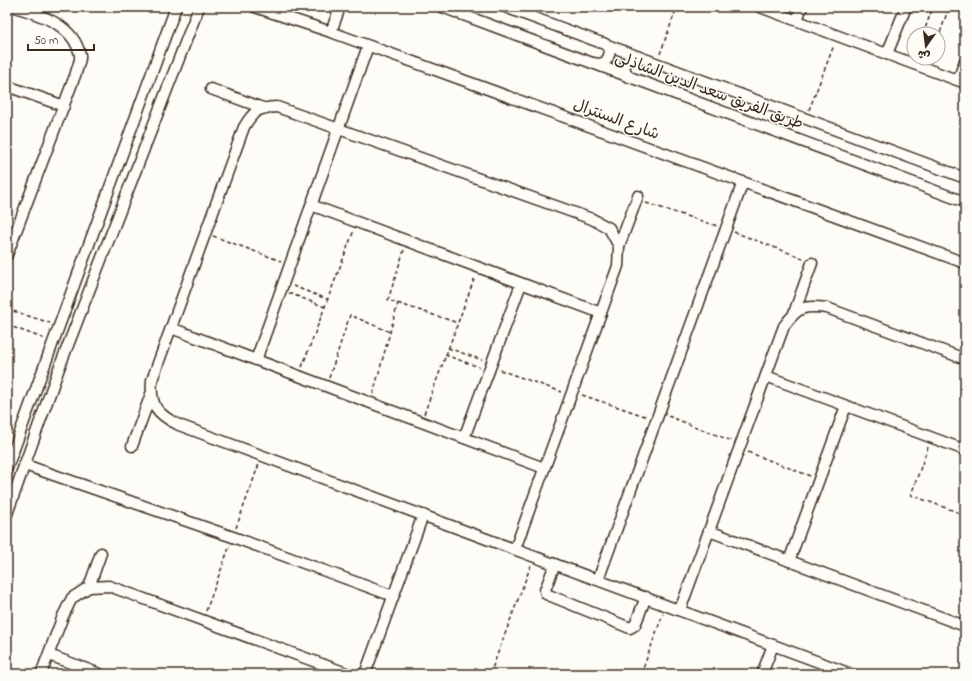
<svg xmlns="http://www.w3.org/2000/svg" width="972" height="681" font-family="'Indie Flower','Playpen Sans Arabic',sans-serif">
<rect width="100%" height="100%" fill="#fdfcf7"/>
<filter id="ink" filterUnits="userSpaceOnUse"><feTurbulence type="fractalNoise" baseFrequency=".025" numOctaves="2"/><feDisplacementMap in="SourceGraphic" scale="8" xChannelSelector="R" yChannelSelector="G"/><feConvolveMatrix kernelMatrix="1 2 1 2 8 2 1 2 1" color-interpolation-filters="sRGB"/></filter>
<g filter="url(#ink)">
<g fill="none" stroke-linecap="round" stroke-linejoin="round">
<defs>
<g id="minor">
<polyline points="255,7 331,32 965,263"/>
<polyline points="442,7 965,202"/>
<polyline points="505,7 965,178"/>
<polyline points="760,7 965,83"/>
<polyline points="797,20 802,7"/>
<polyline points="331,32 340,7"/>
<polyline points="887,54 906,7"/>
<path d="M594,63C604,66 609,60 610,50L608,46L603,43"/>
<polyline points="629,77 624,69 626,63 633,56 639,57"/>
<polyline points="958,80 965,61"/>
<polyline points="7,86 64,106"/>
<polyline points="211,89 263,108"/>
<polyline points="311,205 601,313"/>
<polyline points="619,246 638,196"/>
<path d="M7,255L76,73C77,68 81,60 80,55C74,25 41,15 15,7"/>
<polyline points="794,313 812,263"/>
<polyline points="171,328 544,468"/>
<polyline points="256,360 368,46"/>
<polyline points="766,376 965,450"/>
<polyline points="464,438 521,284"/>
<polyline points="132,446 151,394"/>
<polyline points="25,465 233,537 393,596"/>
<polyline points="7,468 176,7"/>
<polyline points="7,514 58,371 199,7"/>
<polyline points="709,531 965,626"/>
<path d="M515,549L618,266L619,246L609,228L592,219L277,107C258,108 254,110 244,127L152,380C150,405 156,414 179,425L851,674"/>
<polyline points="789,561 846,406"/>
<polyline points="555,564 545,590 546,594 630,628 635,625 646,597"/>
<polyline points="598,580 743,182"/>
<polyline points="89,587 101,553"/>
<path d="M680,610L784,326C798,307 803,305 827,308L965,359"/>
<polyline points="49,655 100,674"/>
<polyline points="41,674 63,616 72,598 89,587 109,586 349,674"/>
<polyline points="365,674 423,515"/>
<polyline points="762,674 773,645"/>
</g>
</defs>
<use href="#minor" stroke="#3b2a1e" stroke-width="13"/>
<g stroke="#3b2a1e" stroke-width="1.5" stroke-dasharray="4 3" stroke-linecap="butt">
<polyline points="923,34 933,7"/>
<polyline points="938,39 949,7"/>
<polyline points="660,54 677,7"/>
<polyline points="809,110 834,45"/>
<polyline points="646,203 717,226"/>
<polyline points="734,232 805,259"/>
<polyline points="213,236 281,261"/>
<polyline points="404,250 388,300 458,323"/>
<polyline points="293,286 327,299"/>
<polyline points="289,293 325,307"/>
<polyline points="7,309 50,323"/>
<polyline points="7,325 45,339"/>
<polyline points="448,348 482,360"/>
<polyline points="445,355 479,367"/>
<polyline points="302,367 354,230"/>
<polyline points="500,370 562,392"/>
<polyline points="329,378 350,315 390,332"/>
<polyline points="373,394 398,303"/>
<polyline points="582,395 648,417"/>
<polyline points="424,414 475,277"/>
<polyline points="668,416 732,441"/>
<polyline points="928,447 911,495 965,515"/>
<polyline points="748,452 810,476"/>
<polyline points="236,528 259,464"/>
<polyline points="206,611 230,545"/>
<polyline points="490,674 531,565"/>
<polyline points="641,674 663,614"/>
</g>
<use href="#minor" stroke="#fdfcf7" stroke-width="10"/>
</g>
</g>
<g text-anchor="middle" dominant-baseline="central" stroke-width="3" stroke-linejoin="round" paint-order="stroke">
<g font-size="16" fill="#3b2a1e" stroke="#fdfcf7">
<text transform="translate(709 91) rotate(20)">طريق الفريق سعد الدين الشاذلى</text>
<text transform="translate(616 120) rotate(20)">شارع السنترال</text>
</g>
</g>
<rect width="972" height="681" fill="none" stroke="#fdfcf7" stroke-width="24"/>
<rect x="12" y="12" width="948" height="657" fill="none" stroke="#3b2a1e" stroke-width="1.5" filter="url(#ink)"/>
<g transform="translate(926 46) rotate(194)"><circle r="19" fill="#fdfcf7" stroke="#afa8a0"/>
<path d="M0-3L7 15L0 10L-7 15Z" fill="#3b2a1e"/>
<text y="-6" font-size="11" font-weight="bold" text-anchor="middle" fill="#3b2a1e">ش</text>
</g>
<path d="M28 44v6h66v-6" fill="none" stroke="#3b2a1e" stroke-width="2"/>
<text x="34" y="44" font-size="12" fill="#3b2a1e" stroke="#fdfcf7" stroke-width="3" paint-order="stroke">50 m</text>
</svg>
